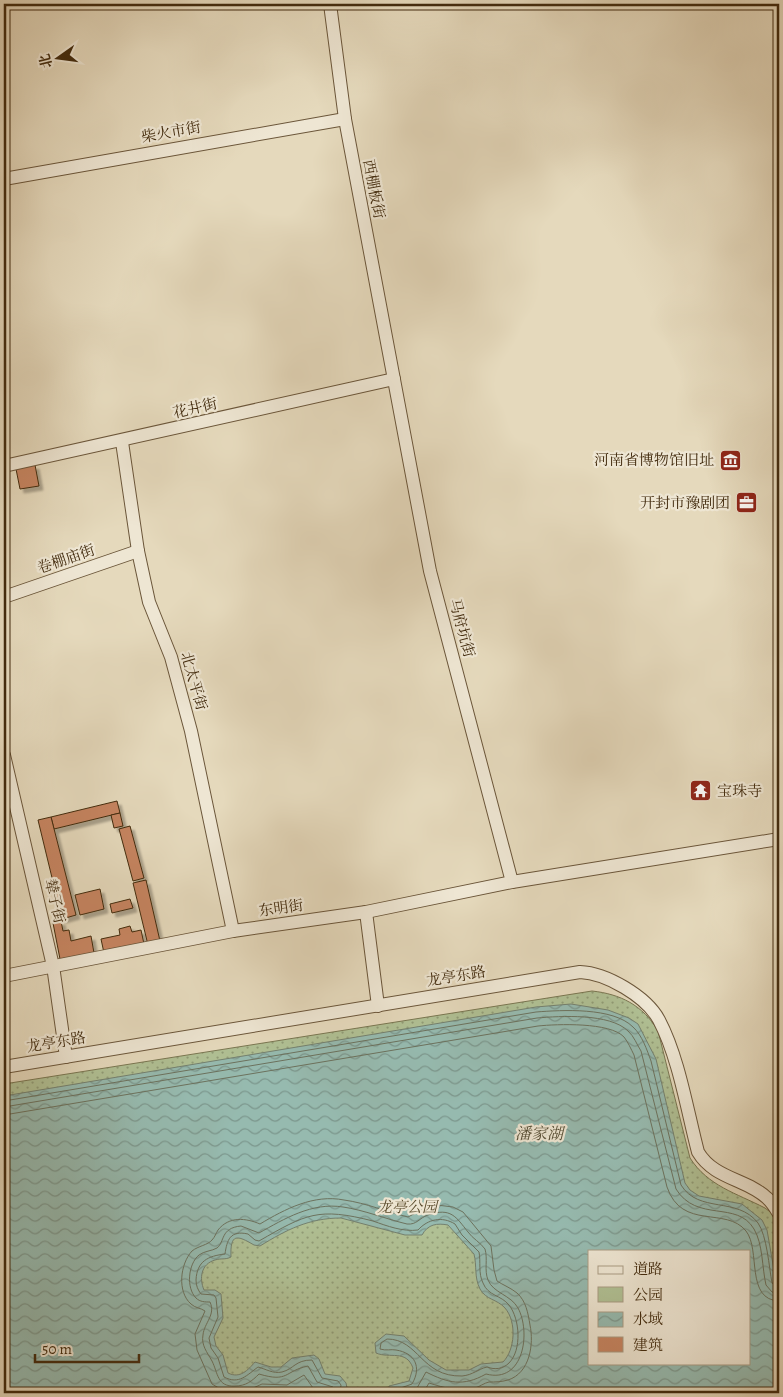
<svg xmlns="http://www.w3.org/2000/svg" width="783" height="1397" font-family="Alegreya,'Noto Serif SC',serif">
<defs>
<pattern id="green-dots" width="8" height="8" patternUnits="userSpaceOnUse" patternTransform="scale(1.25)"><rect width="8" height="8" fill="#b0c094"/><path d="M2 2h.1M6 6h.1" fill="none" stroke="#919c77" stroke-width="1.8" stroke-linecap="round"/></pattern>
<pattern id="water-waves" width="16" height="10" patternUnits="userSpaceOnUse" patternTransform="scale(1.25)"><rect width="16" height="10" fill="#96baaf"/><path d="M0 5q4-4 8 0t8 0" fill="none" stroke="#7c978d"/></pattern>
<filter id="shadow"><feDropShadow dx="4" dy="4" stdDeviation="1" flood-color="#0004"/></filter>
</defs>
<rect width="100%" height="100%" fill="#e5d9bc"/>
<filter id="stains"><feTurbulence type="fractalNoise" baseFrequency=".004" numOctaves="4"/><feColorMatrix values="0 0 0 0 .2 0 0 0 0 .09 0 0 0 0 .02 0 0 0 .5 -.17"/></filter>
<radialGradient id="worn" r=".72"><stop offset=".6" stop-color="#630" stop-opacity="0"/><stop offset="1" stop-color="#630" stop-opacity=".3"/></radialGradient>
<path fill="url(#green-dots)" stroke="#797651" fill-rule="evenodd" d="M592,991C620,994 643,1005 658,1031L690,1158C708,1186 736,1193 765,1208L773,1214L779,1235V1393H4V1084ZM589,1251H749V1363H589Z"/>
<path fill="url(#water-waves)" stroke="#74816f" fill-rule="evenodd" d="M571,1004L608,1010L629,1018L638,1024L656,1059L685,1183L690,1190L699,1196L742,1204L762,1220L767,1230L779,1299V1393H388L389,1386L409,1381L413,1368C406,1349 390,1359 376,1353L375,1343L386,1334L404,1336L429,1360L446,1370H469L481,1364L503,1362C515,1350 517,1322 505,1308C497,1299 486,1300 480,1289C474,1277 477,1266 474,1254L448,1225C437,1223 428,1224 422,1235H405L341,1218C309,1218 286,1230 260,1246L254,1245C237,1235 230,1233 231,1257C225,1260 221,1258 215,1260C201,1264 199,1278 204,1290H215L221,1294L223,1318L214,1337L216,1346L223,1355L228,1373C240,1379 248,1370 255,1362L271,1367H281L292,1358L314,1355L319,1359L325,1374L340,1376L346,1383L347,1388L343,1393H4V1096L536,1007ZM589,1251H749V1363H589Z"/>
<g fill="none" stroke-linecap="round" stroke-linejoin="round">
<g stroke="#6c725e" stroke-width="1">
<path d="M4,1101L536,1012C562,1010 613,1007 633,1027C642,1035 647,1050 651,1061L681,1185C699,1214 737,1196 758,1223C767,1236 769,1267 772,1283L779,1287"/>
<path d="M4,1107L537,1018C560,1016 610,1013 628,1031C634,1036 637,1045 641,1051L676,1189C697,1223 737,1200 754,1229C763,1244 762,1268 766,1285L772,1292L779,1294"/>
<path d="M4,1115L538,1026C557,1024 610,1022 624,1037C628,1042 631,1049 634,1055L667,1187C682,1231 726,1206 746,1231C761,1250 745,1300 779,1301"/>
<path d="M227,1393L212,1384L197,1350L195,1334L205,1311C201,1308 195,1308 191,1304C177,1292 180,1264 192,1251C198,1246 208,1245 212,1240C215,1237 216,1233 218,1230C229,1216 246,1218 260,1224C285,1209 314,1194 344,1200C366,1203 387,1212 408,1217L425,1208L437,1205L453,1207L463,1212L491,1246L494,1270L497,1281C503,1285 511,1288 517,1293C526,1301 528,1313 530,1325C534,1344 530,1373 508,1380C501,1382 495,1382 489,1382C484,1383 479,1387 475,1388C458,1392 445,1388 429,1383L423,1393"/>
<polyline points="242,1393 262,1384 287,1385 304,1375 313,1388 325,1393"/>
<path d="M334,1393L333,1387L317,1382L308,1366C284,1371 289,1383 259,1374C252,1381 246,1386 235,1386C217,1387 218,1373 212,1361C207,1352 201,1345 203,1335C204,1323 216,1315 210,1302C205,1302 200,1302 196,1298C186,1288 188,1264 199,1255C204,1251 212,1251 217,1248C225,1242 220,1228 241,1226L259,1233C284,1219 312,1202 343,1207C364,1210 386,1219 407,1224C417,1225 419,1218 428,1215C451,1207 456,1217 468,1232C473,1239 480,1242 485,1249C488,1259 484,1270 488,1280C493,1293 511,1295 518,1308C531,1332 524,1384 486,1374C463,1387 448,1383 426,1372L417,1388L407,1393"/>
<path d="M340,1393L341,1385L338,1381L322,1378L312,1360C295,1360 294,1369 282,1372C273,1374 266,1369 258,1367C247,1375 239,1385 224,1377L218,1358L211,1348L209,1338L218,1317L216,1298L214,1295L201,1294C198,1290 196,1286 196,1280C197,1261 208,1256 225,1254C227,1240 230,1230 248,1234L255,1240L259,1241C306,1214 318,1207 373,1221C387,1226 403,1232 418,1230C428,1219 442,1216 455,1224L462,1235L479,1252C481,1262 478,1273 483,1283C488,1296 501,1295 509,1305C520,1319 522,1350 509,1363C503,1369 495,1370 487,1367C478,1369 473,1375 462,1376C421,1377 419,1339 387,1339L381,1343L380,1349C386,1351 391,1349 396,1350C415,1353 422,1367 412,1384L395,1390L393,1393"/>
</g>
</g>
<g fill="#c68461" stroke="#422b0e" filter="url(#shadow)">
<polygon points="35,465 39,486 20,489 16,469"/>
<polygon points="117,801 120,813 54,829 51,817"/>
<polygon points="120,813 123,826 114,828 111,815"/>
<polygon points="51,817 76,915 62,919 38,820"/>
<polygon points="130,826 144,878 133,881 119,829"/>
<polygon points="146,880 160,941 148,945 133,883"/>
<polygon points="100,889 104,909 80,915 75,895"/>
<polygon points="130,899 133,908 112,913 110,904"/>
<polygon points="61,921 63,931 69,930 71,941 91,936 94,953 60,959 53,923"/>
<polygon points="130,926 132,932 141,930 144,944 104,953 101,939 120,935 119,929"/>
</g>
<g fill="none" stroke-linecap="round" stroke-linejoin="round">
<defs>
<g id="minor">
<polyline points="330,4 345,119 430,571 512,882"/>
<polyline points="4,179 345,119"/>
<polyline points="122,442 138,551 149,602 171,657 191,731 233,931"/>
<polyline points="4,466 394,379"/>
<polyline points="4,597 138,551"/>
<polyline points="4,755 53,966 66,1057"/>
<polyline points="366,912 378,1006"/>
<polyline points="4,976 233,931 366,912 512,882 779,839"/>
<path d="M4,1067L580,972C606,973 646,996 659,1020C679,1058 687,1110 698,1152C714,1179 747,1179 767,1198C772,1202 776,1209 779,1214"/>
</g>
</defs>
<use href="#minor" stroke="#6b563a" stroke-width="14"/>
<use href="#minor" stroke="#eee6d3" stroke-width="12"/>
</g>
<defs>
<symbol id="museum-square" viewBox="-11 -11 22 22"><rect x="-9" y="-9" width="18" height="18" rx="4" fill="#8f2418" stroke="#eee6d3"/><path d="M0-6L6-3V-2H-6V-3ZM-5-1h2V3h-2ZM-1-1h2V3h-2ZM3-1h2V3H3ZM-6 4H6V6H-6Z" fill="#fff"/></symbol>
<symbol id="office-square" viewBox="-11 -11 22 22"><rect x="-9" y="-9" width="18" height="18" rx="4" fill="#8f2418" stroke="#eee6d3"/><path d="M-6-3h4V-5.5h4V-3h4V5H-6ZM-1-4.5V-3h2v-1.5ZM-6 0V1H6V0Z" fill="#fff"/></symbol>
<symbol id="temple-square" viewBox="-11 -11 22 22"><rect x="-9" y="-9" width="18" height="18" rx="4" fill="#8f2418" stroke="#eee6d3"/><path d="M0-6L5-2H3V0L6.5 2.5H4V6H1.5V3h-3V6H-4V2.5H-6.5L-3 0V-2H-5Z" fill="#fff"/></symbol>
</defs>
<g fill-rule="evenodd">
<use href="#museum-square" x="718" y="448" width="25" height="25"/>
<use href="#office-square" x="734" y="490" width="25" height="25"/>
<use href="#temple-square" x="688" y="778" width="25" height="25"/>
</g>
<g text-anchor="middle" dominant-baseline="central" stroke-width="4.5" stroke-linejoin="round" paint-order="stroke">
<g font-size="15" fill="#422b0e" stroke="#eee6d3">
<text transform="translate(171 132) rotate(-10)">柴火市街</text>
<text transform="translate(374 189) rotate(79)">西棚板街</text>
<text transform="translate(195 408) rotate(-13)">花井街</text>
<text transform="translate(66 559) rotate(-19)">卷棚庙街</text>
<text transform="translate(462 628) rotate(75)">马府坑街</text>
<text transform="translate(194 681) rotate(74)">北太平街</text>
<text transform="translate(55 901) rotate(77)">辇子街</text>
<text transform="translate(281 908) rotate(-8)">东明街</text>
<text transform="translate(456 976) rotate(-9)">龙亭东路</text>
<text transform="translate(56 1042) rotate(-9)">龙亭东路</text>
</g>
<g font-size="15" fill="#422b0e" stroke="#eee6d3" text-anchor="end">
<text x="714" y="460">河南省博物馆旧址</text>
<text x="730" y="503">开封市豫剧团</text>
<text x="717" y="791" text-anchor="start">宝珠寺</text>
</g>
<g font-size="15" font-style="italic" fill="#584929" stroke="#eee6d3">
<text x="407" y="1207">龙亭公园</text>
</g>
<g font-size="16" font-style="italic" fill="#574f36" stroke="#eee6d3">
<text x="539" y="1134">潘家湖</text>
</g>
</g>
<rect width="783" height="1397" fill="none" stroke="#e5d9bc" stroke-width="20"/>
<rect x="5" y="5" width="773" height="1387" fill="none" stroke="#422b0e" stroke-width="2.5"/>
<rect x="10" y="10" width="763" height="1377" fill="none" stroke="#422b0e"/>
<rect x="588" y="1250" width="162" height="115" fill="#eee6d3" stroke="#a99b84"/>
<rect x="598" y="1266" width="25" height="8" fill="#eee6d3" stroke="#a99b84"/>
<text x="633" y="1274" font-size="15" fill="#422b0e">道路</text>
<rect x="598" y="1287" width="25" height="15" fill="#b0c094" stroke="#a99b84"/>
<text x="633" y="1300" font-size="15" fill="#422b0e">公园</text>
<rect x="598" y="1312" width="25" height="15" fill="url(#water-waves)" stroke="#a99b84"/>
<text x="633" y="1324" font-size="15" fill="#422b0e">水域</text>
<rect x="598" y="1337" width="25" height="15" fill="#c68461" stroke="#a99b84"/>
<text x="633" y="1350" font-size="15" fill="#422b0e">建筑</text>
<g transform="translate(58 58) rotate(256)" stroke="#eee6d3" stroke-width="4" paint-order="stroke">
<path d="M0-4L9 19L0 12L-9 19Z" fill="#422b0e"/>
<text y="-8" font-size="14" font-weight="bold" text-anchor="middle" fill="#422b0e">北</text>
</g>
<path d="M35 1354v8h104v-8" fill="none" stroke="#422b0e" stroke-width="2.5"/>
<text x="42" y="1354" font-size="15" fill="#422b0e" stroke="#eee6d3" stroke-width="4" paint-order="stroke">50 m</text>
<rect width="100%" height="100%" filter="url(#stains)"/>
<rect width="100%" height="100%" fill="url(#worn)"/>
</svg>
